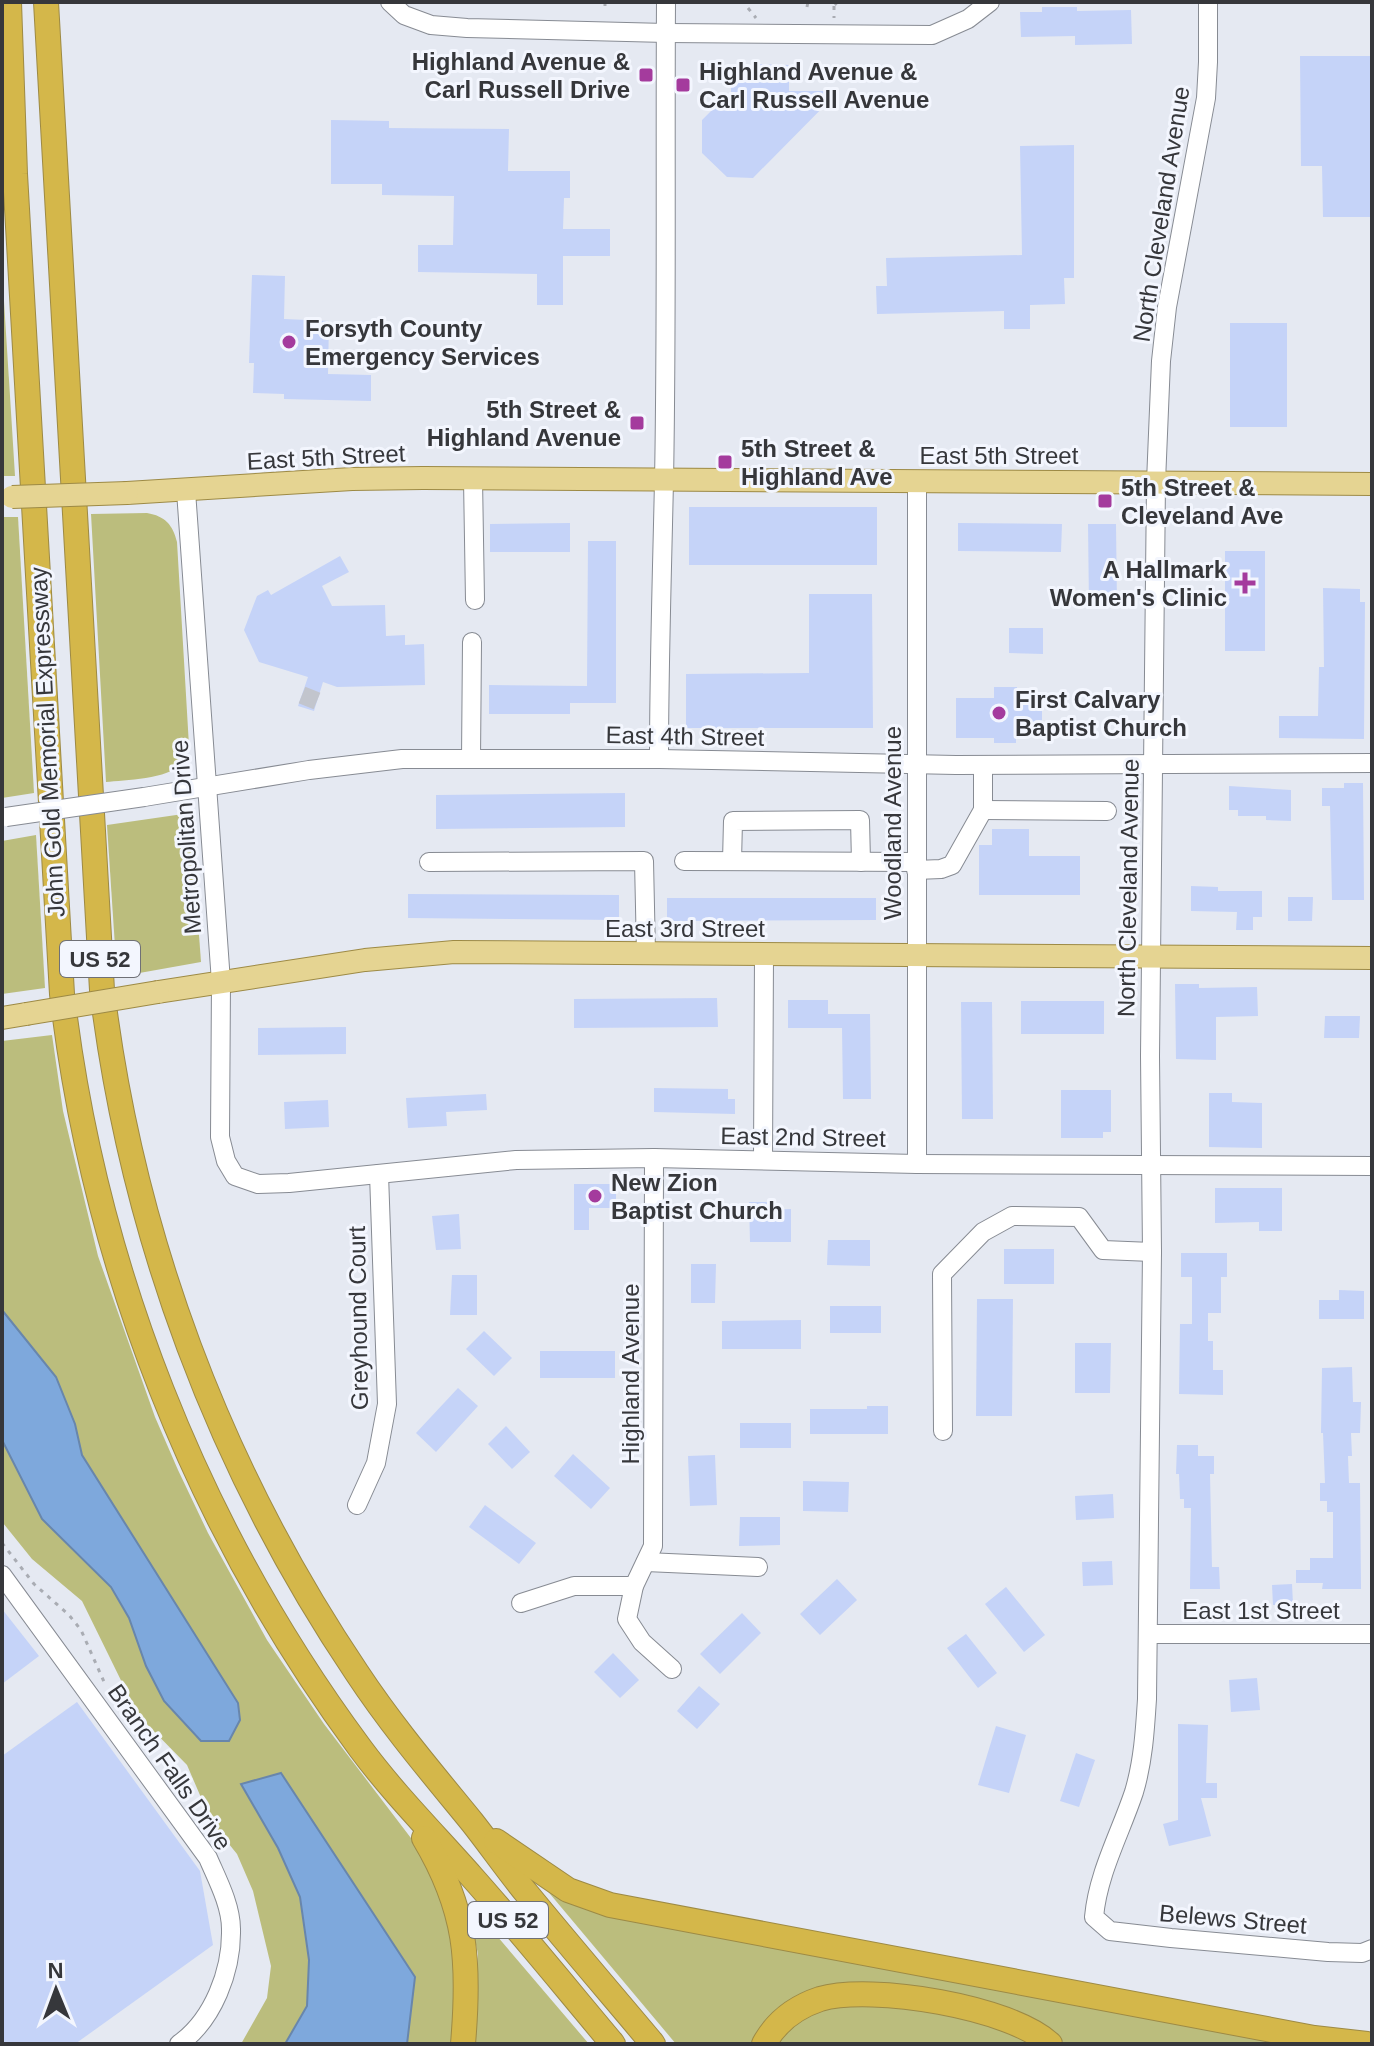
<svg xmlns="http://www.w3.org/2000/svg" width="1374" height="2046" font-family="Helvetica,sans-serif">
<rect width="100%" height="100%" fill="#e5e9f2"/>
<g fill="#bbbd7d">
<polygon points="2,269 15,476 2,476"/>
<path d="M147,513C165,516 173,525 177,542L189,746C187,752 185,759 181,764C169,779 124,780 106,782L91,514Z"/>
<polygon points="2,517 18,517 34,793 2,798"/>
<polygon points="190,813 201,962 117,977 107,825"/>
<polygon points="36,835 45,988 2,994 2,841"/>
<polygon points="52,1035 63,1111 98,1256 155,1417 178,1470 208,1533 267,1640 324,1724 417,1846 438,1880 455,1954 453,2044 407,2044 415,1977 241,1784 278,1848 300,1897 309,1960 307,2006 285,2044 241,2044 267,1998 271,1966 253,1891 237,1854 212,1823 187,1765 138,1715 82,1601 32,1559 3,1523 2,1440 42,1519 111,1587 129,1618 146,1665 164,1701 201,1741 82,1455 75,1424 56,1377 2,1310 2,1041"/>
<polygon points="540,1882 1290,2044 1065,2044 1049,2028 1017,2014 971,1999 779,2010 760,2027 752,2044 676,2044"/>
<polygon points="474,1909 589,2044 473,2044 478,1954 469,1912"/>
<path d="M837,2005C906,2005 971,2014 1034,2044H775C796,2021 808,2015 837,2005Z"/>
</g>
<g fill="#7ea8dc" stroke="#6886ac" stroke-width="2">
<polygon points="2,1310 56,1377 75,1424 82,1455 238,1703 240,1720 229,1741 201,1741 164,1701 146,1666 129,1618 111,1587 42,1519 2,1440"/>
<polygon points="281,1773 415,1977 407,2044 285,2044 307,2006 309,1960 300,1897 278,1848 241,1784"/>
</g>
<g fill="#c5d3f8">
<polygon points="1042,7 1077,7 1077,11 1131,10 1132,44 1075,45 1075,36 1021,37 1020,12 1042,12"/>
<polygon points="1300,56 1372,56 1372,217 1323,217 1322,166 1301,166"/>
<polygon points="758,64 789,65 789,91 839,91 753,178 727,177 702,153 702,120 716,106 716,94 731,94 731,76 758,76"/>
<polygon points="331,120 389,121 389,128 509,129 508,171 570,171 570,198 564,198 563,229 610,229 610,256 563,256 563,305 537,305 537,274 418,272 418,245 453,245 454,196 382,195 382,184 331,184"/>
<polygon points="1074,145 1074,278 1064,278 1065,304 1030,305 1030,329 1004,329 1004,311 877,314 876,286 887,286 886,258 1022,255 1020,146"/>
<polygon points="252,275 285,276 284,319 329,321 328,374 371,375 371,401 284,399 284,394 253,393 254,363 249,363"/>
<rect x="1230" y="323" width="57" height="104"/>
<rect x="689" y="507" width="188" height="58"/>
<polygon points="570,523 570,552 490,552 490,524"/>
<polygon points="958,523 1062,524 1061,552 958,551"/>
<polygon points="1088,524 1116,524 1117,606 1089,606"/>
<polygon points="588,541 616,541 616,703 570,703 570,714 489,714 489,685 587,686"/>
<rect x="1225" y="551" width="40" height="100"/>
<polygon points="340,556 349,572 322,586 332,606 385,605 386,636 405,635 405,645 424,644 425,685 337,687 323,682 314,711 298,706 308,677 259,662 244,630 257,596 268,590 271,595"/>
<polygon points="1323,588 1360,589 1360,602 1365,602 1364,739 1279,738 1279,716 1318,716 1319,667 1324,667"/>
<polygon points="809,594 872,594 873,728 686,728 686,674 809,673"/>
<polygon points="1009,628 1043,628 1043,654 1009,653"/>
<polygon points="994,687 1017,687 1017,693 1042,693 1042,728 1016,729 1016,743 994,743 994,738 956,738 956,698 994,698"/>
<polygon points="1344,783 1363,783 1364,900 1332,900 1330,806 1322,806 1322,788 1344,788"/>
<polygon points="1229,786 1291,790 1291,821 1266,820 1266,816 1238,816 1238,810 1229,810"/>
<polygon points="625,793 625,827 436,829 436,795"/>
<polygon points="992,829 1029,829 1029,856 1080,856 1080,895 979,895 979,845 992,845"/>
<polygon points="1191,886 1218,887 1218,891 1262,891 1262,917 1253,917 1253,930 1236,930 1237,912 1191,911"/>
<polygon points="408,894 619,895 619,920 408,918"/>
<polygon points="1288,897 1313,897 1312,921 1288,921"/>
<polygon points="667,898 876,898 876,920 667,921"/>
<polygon points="1175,984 1199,984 1199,988 1257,987 1258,1016 1216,1017 1216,1060 1176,1059"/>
<polygon points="717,998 718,1027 574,1028 574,999"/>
<polygon points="788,1000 828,1000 828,1014 870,1014 871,1099 843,1099 842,1028 788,1028"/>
<rect x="1021" y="1001" width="83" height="33"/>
<polygon points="961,1002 992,1002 993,1119 962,1119"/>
<polygon points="1325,1016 1360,1016 1359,1038 1324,1038"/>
<polygon points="346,1027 346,1054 258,1055 258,1028"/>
<polygon points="654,1088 728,1089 728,1099 735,1099 735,1114 654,1112"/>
<polygon points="1061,1090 1111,1090 1111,1132 1103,1132 1103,1138 1061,1138"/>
<polygon points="1209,1093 1232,1093 1232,1102 1262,1103 1262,1148 1209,1147"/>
<polygon points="486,1094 487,1110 446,1112 447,1126 408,1128 406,1098"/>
<polygon points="328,1100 329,1127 285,1129 284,1102"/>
<polygon points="574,1184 616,1184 616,1208 589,1208 589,1230 574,1230"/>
<polygon points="1215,1188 1282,1188 1282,1231 1259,1231 1259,1222 1215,1223"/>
<polygon points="749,1202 768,1202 768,1210 791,1209 791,1242 750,1242"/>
<polygon points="459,1214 461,1249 436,1250 432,1216"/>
<polygon points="828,1240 870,1240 870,1266 827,1265"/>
<rect x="1004" y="1249" width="50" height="35"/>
<polygon points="1181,1253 1227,1253 1227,1277 1221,1277 1221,1313 1208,1313 1208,1341 1213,1341 1213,1370 1223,1370 1223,1395 1179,1394 1180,1324 1192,1324 1192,1277 1181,1277"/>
<polygon points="691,1264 716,1264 715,1303 691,1303"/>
<polygon points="452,1275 477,1275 477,1315 450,1315"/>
<polygon points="1339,1290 1364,1291 1364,1319 1319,1319 1319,1300 1339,1300"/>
<polygon points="977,1299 1013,1299 1012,1416 976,1416"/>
<rect x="830" y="1306" width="51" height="27"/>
<polygon points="801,1320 801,1349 722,1349 722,1321"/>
<polygon points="484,1331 512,1358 494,1376 466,1349"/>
<polygon points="1075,1343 1111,1343 1110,1393 1075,1393"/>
<rect x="540" y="1351" width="75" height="27"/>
<polygon points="1352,1367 1353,1402 1361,1402 1360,1433 1351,1433 1352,1456 1348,1456 1349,1483 1360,1483 1361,1589 1322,1589 1323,1583 1296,1583 1296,1570 1310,1570 1310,1558 1333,1558 1333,1512 1327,1512 1327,1501 1320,1501 1320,1483 1325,1483 1323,1433 1321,1433 1322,1368"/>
<polygon points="458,1388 478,1406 436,1452 416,1433"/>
<polygon points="867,1406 888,1406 888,1434 810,1434 810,1409 867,1409"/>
<rect x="740" y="1423" width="51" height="25"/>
<polygon points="506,1426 530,1452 512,1469 488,1444"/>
<polygon points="1177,1445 1198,1445 1198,1456 1214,1456 1214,1474 1210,1474 1212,1567 1219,1567 1220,1589 1190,1589 1191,1508 1184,1508 1184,1499 1180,1499 1179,1474 1176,1474"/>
<polygon points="573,1454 610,1488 591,1509 554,1476"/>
<polygon points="715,1455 717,1505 690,1506 688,1456"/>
<polygon points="803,1481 849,1482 848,1512 803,1511"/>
<polygon points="1113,1494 1114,1518 1076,1520 1075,1496"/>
<polygon points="485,1505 536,1543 519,1564 469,1527"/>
<polygon points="740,1517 780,1517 780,1545 739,1546"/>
<polygon points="1112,1561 1113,1585 1083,1586 1082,1562"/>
<polygon points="837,1579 857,1600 820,1635 800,1614"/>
<polygon points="1292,1584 1293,1604 1273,1605 1272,1585"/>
<polygon points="1006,1587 1045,1635 1024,1652 985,1604"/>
<polygon points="2,1609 39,1656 2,1684"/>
<polygon points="742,1613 761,1633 720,1674 700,1654"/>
<polygon points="966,1634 997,1673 978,1688 947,1648"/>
<polygon points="613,1653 639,1680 620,1698 594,1672"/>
<polygon points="1257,1678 1260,1710 1231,1712 1229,1680"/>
<polygon points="699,1686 720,1704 697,1729 677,1711"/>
<polygon points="77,1702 200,1871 213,1945 75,2044 2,2044 2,1756"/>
<polygon points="1178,1724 1208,1725 1206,1783 1217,1783 1217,1798 1201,1798 1211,1836 1169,1846 1163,1824 1178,1820"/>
<polygon points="996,1726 1026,1735 1009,1793 978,1785"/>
<polygon points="1076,1753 1095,1760 1079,1807 1060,1801"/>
</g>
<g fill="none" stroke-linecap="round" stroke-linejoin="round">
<polyline stroke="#c2c5cd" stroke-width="18" stroke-dasharray="18 9" stroke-linecap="butt" points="302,695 317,701"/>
<defs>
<g id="minor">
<polyline points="390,2 404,15 431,25 467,28 666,33 932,35 968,19 990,2"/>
<path d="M1208,2V62L1206,98L1167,307L1161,361L1156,482L1150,1056L1152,1252L1147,1699C1145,1731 1143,1762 1134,1792C1120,1834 1098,1873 1094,1917L1110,1931L1171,1938L1328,1952L1362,1953L1372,1949"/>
<polyline points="473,479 475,600"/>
<polyline points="186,491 221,982 220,1137 226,1161 235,1176 258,1184 289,1183 516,1160 654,1158 917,1164 1372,1166"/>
<polyline points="471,759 472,642"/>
<path d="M659,759C659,666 662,574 664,481C667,321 665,162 666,2"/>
<polyline points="144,797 309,770 402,759 659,759 956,765 1372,763"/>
<polyline points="983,810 1107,811"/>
<polyline points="684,861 916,862"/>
<polyline points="732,861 733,821 860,820 861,862"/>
<polyline points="429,862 644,861 646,953"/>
<polyline points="916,870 941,869 952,865 983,810 983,765"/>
<polyline points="654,1158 653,1546 634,1586 627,1619 642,1642 672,1669"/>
<polyline points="763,1160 764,955"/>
<polyline points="917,1164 917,481"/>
<polyline points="943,1431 942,1274 983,1232 1012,1216 1079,1217 1103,1250 1152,1252"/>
<polyline points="357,1505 376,1463 387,1404 379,1174"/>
<polyline points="646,1562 758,1567"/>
<path d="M2,1575L208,1858C217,1879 231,1905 231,1929C232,1971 213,2020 179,2044"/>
<polyline points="521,1603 574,1586 634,1586"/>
<polyline points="1150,1634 1372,1634"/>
</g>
<g id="major">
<polyline points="127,493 352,479 423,478 1372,484"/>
<polyline points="158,992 365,960 454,952 1372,958"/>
<polyline points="2,1018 26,1014"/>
</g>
<g id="highway">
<path d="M9,2L15,174L62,994C94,1266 197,1528 360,1748C394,1794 434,1834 472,1877C520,1931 566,1988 613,2044"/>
<path d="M46,2L102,990C132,1235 219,1468 357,1673C392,1726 432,1773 472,1822C491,1846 508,1871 528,1895C569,1945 611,1994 653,2044"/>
<path d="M424,1838C467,1910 470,1962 463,2044"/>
<polyline points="496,1841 568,1890 610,1905 1314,2038 1367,2044"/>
<path d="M764,2044C776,2022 796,2007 820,1999C872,1984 1011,2007 1050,2044"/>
</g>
</defs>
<use href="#minor" stroke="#878b93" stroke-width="20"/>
<use href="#major" stroke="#9d8a45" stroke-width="24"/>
<use href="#highway" stroke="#9d8a45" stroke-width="26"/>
<g stroke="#a9acb3" stroke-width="3" stroke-dasharray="4 6" stroke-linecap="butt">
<polyline points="834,2 838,6"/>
<polyline points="605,6 605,2"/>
<polyline points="834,6 834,18"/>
<polyline points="807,7 808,2"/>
<polyline points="748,8 756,18"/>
<polyline points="2,1543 34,1584 69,1615 81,1630 105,1684"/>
</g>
<use href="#minor" stroke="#fff" stroke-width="18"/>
<use href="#major" stroke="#e5d492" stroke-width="22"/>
<use href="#highway" stroke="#d4b74a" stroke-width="24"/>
<defs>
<polyline id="minor-bridge" points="6,817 144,797"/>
<g id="major-bridge">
<polyline points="12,497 127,493"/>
<polyline points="26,1014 158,992"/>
</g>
</defs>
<use href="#minor-bridge" stroke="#878b93" stroke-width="20" stroke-linecap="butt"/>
<use href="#major-bridge" stroke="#9d8a45" stroke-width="24" stroke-linecap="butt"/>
<use href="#minor-bridge" stroke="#fff" stroke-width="18"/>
<use href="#major-bridge" stroke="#e5d492" stroke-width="22"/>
</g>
<g fill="#a43b9d" stroke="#f3f6fe" stroke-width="3">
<rect x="638" y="67" width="16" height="16" rx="4"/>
<rect x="675" y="77" width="16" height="16" rx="4"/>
<circle cx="289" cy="342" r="8"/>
<rect x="629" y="415" width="16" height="16" rx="4"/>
<rect x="717" y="454" width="16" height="16" rx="4"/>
<rect x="1097" y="493" width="16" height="16" rx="4"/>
<path d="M1241 571h8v8h8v8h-8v8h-8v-8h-8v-8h8z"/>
<circle cx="999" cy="713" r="8"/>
<circle cx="595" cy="1196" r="8"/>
</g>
<g text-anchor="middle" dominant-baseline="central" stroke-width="6" stroke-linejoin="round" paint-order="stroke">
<g fill="#f3f6fe" stroke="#6f7076" stroke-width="2">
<rect x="60" y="941" width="80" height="36" rx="6"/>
<rect x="468" y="1902" width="80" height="36" rx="6"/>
</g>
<g font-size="22" font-weight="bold" fill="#36373b">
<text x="100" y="959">US 52</text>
<text x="508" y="1920">US 52</text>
</g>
<g font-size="24" font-weight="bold" fill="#36373b" stroke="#f3f6fe" text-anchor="start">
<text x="630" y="61" text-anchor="end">Highland Avenue &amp;<tspan x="630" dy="28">Carl Russell Drive</tspan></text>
<text x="699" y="71">Highland Avenue &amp;<tspan x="699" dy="28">Carl Russell Avenue</tspan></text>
<text x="305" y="328">Forsyth County<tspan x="305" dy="28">Emergency Services</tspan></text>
<text x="621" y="409" text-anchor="end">5th Street &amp;<tspan x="621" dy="28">Highland Avenue</tspan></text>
<text x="741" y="448">5th Street &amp;<tspan x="741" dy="28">Highland Ave</tspan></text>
<text x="1121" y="487">5th Street &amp;<tspan x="1121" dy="28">Cleveland Ave</tspan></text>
<text x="1227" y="569" text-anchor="end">A Hallmark<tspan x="1227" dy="28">Women's Clinic</tspan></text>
<text x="1015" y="699">First Calvary<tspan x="1015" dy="28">Baptist Church</tspan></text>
<text x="611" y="1182">New Zion<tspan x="611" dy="28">Baptist Church</tspan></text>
</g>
<g font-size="24" fill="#36373b" stroke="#f3f6fe">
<text transform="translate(1161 214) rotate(-81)">North Cleveland Avenue</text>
<text x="999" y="455">East 5th Street</text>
<text transform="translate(326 457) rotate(-3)">East 5th Street</text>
<text transform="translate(685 736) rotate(1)">East 4th Street</text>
<text transform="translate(47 742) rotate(-93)">John Gold Memorial Expressway</text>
<text transform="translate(892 823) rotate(-90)">Woodland Avenue</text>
<text transform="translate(186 837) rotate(-94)">Metropolitan Drive</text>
<text transform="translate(1128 888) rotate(-89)">North Cleveland Avenue</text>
<text x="685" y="928">East 3rd Street</text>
<text transform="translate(803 1137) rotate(1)">East 2nd Street</text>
<text transform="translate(358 1318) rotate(-91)">Greyhound Court</text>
<text transform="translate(630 1374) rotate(-90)">Highland Avenue</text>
<text x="1261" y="1610">East 1st Street</text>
<text transform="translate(170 1767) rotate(55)">Branch Falls Drive</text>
<text transform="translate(1233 1919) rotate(5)">Belews Street</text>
</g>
</g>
<rect width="1374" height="2046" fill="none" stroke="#36373b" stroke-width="8"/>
<g transform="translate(56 1990) rotate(359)" stroke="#f3f6fe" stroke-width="6" paint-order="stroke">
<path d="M0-6L14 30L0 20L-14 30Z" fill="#36373b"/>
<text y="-12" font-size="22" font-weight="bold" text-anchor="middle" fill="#36373b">N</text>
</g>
</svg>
